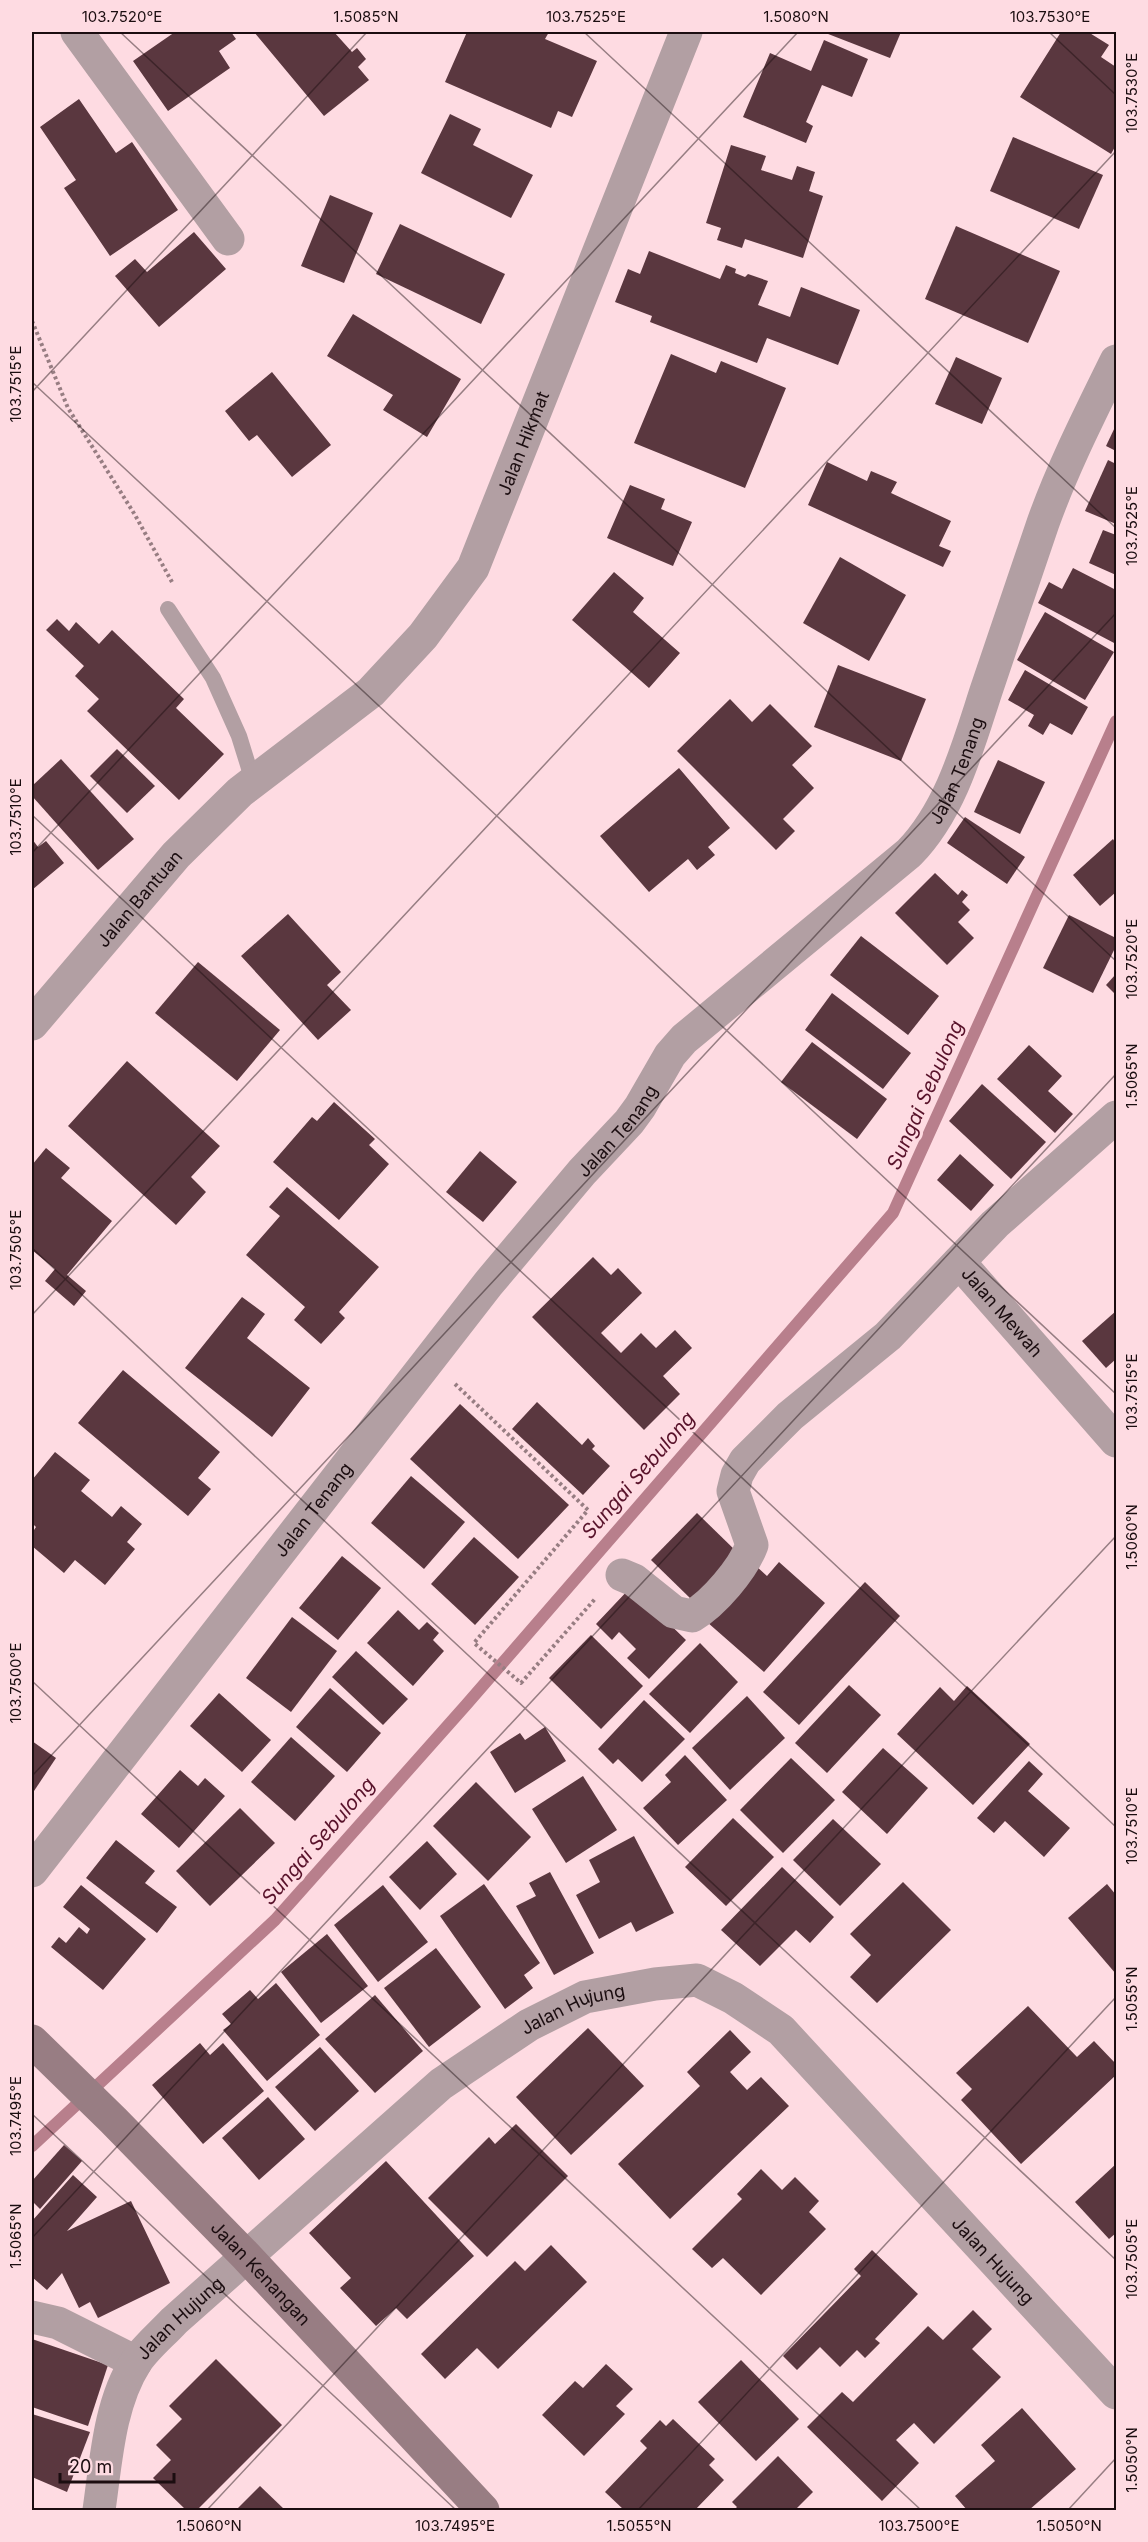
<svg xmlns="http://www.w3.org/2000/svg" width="1148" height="2542" font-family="Inter,sans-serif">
<rect width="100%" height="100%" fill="#fedbe2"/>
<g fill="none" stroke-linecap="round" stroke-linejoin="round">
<polyline stroke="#b87f8c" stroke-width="12" points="32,2146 275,1920 466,1705 893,1213 1116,721"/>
</g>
<g fill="#5a373f">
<polygon points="175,32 231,32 236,39 219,51 230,68 168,111 133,61"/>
<polygon points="254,32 334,32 352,52 357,48 366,59 358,67 369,80 324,116"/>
<polygon points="467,32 549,32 545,39 597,61 572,117 558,111 551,128 445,82"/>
<polygon points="823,32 901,32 890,58"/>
<polygon points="1061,32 1088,32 1109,45 1101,57 1116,67 1116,145 1111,154 1020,97"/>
<polygon points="824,40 868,59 852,97 822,85 806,122 813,126 806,143 743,117 770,53 811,71"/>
<polygon points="79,99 116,153 132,142 178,210 110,256 64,188 76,180 40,127"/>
<polygon points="450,114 481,129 473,145 533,175 511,218 421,173"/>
<polygon points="1013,137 1103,175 1079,229 990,191"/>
<polygon points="731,145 766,156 761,170 792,180 797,166 815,172 809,191 823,196 803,258 745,239 742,248 717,240 721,228 706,223"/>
<polygon points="330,195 373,213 344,283 301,266"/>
<polygon points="400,224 505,274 481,324 376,274"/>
<polygon points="956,226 1060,271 1028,343 925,299"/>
<polygon points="194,232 226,269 159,327 115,276 135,259 147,272"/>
<polygon points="649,251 720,279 726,265 736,269 735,273 745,277 748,274 768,281 758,305 790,317 801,287 860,310 838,365 767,338 757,363 650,322 652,316 615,302 628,269 640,274"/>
<polygon points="353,314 461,379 427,437 383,410 393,395 327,356"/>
<polygon points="671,354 716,373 721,361 786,388 745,488 634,443"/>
<polygon points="956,357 1002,378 982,424 935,404"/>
<polygon points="272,372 331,445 292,477 257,435 249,441 225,411"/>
<polygon points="1116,425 1116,451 1106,446"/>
<polygon points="1108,460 1116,464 1116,524 1085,511"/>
<polygon points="827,462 867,481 871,471 897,482 891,493 951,521 939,546 951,551 943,567 808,505"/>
<polygon points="630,485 665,499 661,509 692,522 673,566 607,538"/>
<polygon points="1103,530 1116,535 1116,575 1089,563"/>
<polygon points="840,557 906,595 869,661 803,623"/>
<polygon points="1073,568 1116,590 1116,644 1038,603 1049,582 1062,589"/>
<polygon points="614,572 644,598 633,612 680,653 649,688 572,620"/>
<polygon points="1045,612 1114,652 1085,700 1017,660"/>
<polygon points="57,619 69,631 76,622 99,644 112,630 184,699 176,708 224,754 179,800 87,711 99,699 75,676 84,666 46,630"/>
<polygon points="838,665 926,699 901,761 814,727"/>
<polygon points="1025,670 1088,707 1072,735 1050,723 1043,735 1028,726 1034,715 1008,700"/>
<polygon points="730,699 752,722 770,704 812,746 792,765 814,788 783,819 795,831 776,850 677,751"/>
<polygon points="117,749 155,786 127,813 90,776"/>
<polygon points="61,759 134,839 98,870 32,796 32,786"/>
<polygon points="998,760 1045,782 1020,834 974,812"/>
<polygon points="679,768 730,828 708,847 715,855 697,870 688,859 649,892 600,836"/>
<polygon points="965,817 1025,857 1007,884 947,843"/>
<polygon points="32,839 38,847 46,841 64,863 32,890"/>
<polygon points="1113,839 1116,844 1116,892 1100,906 1073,875"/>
<polygon points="935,873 958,895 962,890 968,895 962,902 970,910 958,922 974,938 947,965 895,913"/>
<polygon points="288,914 341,972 327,985 351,1010 318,1040 241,956"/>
<polygon points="1069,915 1116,938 1116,946 1093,993 1043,968"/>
<polygon points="861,936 939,996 908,1035 830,975"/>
<polygon points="198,962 280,1030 237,1081 155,1013"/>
<polygon points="1116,974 1116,995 1106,985"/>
<polygon points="832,993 911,1053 883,1089 805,1030"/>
<polygon points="812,1042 887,1099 857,1139 781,1082"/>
<polygon points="1029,1045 1062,1076 1048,1091 1073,1114 1055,1133 997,1079"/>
<polygon points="127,1061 220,1146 191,1177 206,1192 176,1225 68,1126"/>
<polygon points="982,1084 1046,1142 1011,1179 949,1121"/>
<polygon points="334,1102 375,1139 369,1145 389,1164 339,1220 273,1162 312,1117 317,1121"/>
<polygon points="46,1148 70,1168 61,1178 112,1221 67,1275 86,1291 74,1306 45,1281 55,1269 32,1250 32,1165"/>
<polygon points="480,1151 517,1182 483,1222 446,1192"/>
<polygon points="960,1154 994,1185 971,1211 937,1180"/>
<polygon points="287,1187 379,1267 339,1312 345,1318 321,1344 294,1320 305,1307 246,1255 280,1216 269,1207"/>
<polygon points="593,1257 611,1275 618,1268 642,1293 601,1333 621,1353 641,1333 656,1348 675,1330 692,1348 663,1376 680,1394 644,1430 532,1317"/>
<polygon points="242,1297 265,1314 247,1338 310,1388 272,1437 185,1368"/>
<polygon points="1116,1311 1116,1359 1106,1368 1082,1341"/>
<polygon points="123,1370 220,1452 198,1478 211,1489 188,1516 78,1423"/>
<polygon points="537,1402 582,1445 588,1438 595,1446 592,1449 610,1466 583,1495 512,1429"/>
<polygon points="460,1404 569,1505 518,1559 410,1459"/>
<polygon points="55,1452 90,1480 81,1491 112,1517 121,1506 142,1524 127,1542 135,1549 105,1585 75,1560 64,1573 32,1546 32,1533 36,1527 32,1523 32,1480"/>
<polygon points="411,1476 465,1522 424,1569 371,1523"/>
<polygon points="697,1513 738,1553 692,1600 651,1560"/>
<polygon points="474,1537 519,1577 475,1625 431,1584"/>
<polygon points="342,1556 381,1588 338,1640 299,1608"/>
<polygon points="779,1562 825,1603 764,1672 707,1622 756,1566 767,1576"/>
<polygon points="865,1582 900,1616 799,1725 763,1692"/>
<polygon points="631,1587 686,1640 649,1679 627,1658 636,1649 619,1632 612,1640 596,1624"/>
<polygon points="398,1610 419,1630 427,1622 439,1633 433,1640 444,1651 413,1686 367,1643"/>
<polygon points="292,1617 337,1651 291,1712 246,1678"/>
<polygon points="591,1635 643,1686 601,1729 549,1678"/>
<polygon points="700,1643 738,1682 690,1733 649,1694"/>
<polygon points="356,1651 408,1699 383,1725 332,1677"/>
<polygon points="849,1685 881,1715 827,1773 795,1743"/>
<polygon points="967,1686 1030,1744 973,1805 897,1734 940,1687 954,1701"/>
<polygon points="330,1688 381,1733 347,1772 296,1727"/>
<polygon points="219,1693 271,1740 242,1772 190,1726"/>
<polygon points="747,1696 785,1738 730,1790 692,1748"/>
<polygon points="644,1700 685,1739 642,1782 618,1759 613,1764 598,1749"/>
<polygon points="545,1727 566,1761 515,1793 490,1752 520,1733 525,1740"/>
<polygon points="291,1737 335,1776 295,1821 251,1782"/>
<polygon points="32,1741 56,1758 32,1794"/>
<polygon points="883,1748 928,1788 887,1834 842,1792"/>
<polygon points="685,1755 727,1800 678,1845 643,1808 671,1782 665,1775"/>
<polygon points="791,1758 835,1800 783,1853 740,1810"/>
<polygon points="1029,1761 1043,1774 1028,1791 1070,1828 1044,1857 1005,1821 994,1833 977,1818"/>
<polygon points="180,1770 198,1786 205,1778 225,1796 179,1848 141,1814"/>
<polygon points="583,1776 617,1830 566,1863 532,1809"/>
<polygon points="476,1782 531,1837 488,1881 433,1826"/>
<polygon points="240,1808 275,1843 210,1906 176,1871"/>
<polygon points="733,1818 774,1857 726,1906 685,1867"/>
<polygon points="833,1819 881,1864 840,1906 793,1860"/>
<polygon points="634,1836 674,1913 636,1932 631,1922 599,1939 576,1895 600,1882 589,1860"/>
<polygon points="116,1840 155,1871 145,1883 177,1907 157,1933 86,1878"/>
<polygon points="427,1841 457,1874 420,1910 389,1877"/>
<polygon points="782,1867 834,1917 810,1943 796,1930 760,1966 721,1930"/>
<polygon points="550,1872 594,1953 554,1975 516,1906 536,1896 529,1883"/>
<polygon points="903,1882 951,1930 877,2003 850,1977 871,1955 850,1934"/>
<polygon points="484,1884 540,1963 524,1975 533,1988 505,2009 440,1916"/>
<polygon points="1107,1884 1116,1895 1116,1974 1068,1918"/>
<polygon points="81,1885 146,1939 103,1990 51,1947 59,1937 66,1943 79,1927 87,1934 90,1929 63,1907"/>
<polygon points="383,1885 428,1942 378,1982 334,1925"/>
<polygon points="327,1934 368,1986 321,2023 281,1972"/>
<polygon points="436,1948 481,2007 429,2047 384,1988"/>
<polygon points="276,1983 320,2035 267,2081 223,2030 231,2024 222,2014 250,1990 258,1999"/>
<polygon points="375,1995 423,2051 375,2093 325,2039"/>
<polygon points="1028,2006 1077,2057 1094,2041 1116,2064 1116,2075 1021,2164 961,2100 972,2089 956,2073"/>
<polygon points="588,2028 644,2086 571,2155 516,2097"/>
<polygon points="730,2030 751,2052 730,2072 747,2090 761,2077 789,2106 670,2219 618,2164 700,2086 687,2072"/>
<polygon points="200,2043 210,2055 223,2043 264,2091 203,2144 152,2085"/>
<polygon points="320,2047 359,2091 315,2131 275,2087"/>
<polygon points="268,2097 305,2139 259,2180 222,2138"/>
<polygon points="516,2124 568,2176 487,2257 428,2198 489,2137 495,2144"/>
<polygon points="64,2145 82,2161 40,2209 32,2201 32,2181"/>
<polygon points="386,2161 474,2256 407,2319 396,2308 376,2326 340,2288 351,2278 309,2233"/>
<polygon points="1116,2164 1116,2233 1109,2239 1075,2202"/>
<polygon points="761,2169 782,2190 795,2177 819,2201 809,2212 826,2229 761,2295 723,2258 712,2268 692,2249 742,2199 737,2194"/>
<polygon points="73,2175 97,2197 67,2231 131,2201 170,2283 98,2318 90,2302 79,2308 62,2273 47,2290 32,2277 32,2221"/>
<polygon points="551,2245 587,2282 498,2369 477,2348 445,2379 421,2354 515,2261 525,2271"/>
<polygon points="872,2250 918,2294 875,2339 880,2343 865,2358 857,2350 840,2367 820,2347 797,2370 783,2356 861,2276 854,2269"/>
<polygon points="973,2310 992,2329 972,2349 1001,2377 934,2444 914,2423 896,2440 919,2463 882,2501 807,2427 842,2392 853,2402 928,2326 943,2340"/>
<polygon points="32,2339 108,2365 88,2426 32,2407"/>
<polygon points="216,2359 282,2425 197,2510 186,2510 153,2478 171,2460 156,2445 182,2419 169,2406"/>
<polygon points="741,2360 799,2419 756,2461 698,2402"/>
<polygon points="606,2364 633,2389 616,2406 625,2414 584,2456 542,2415 575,2381 583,2388"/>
<polygon points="1022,2408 1076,2469 1029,2510 967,2510 955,2496 995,2461 981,2445"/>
<polygon points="32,2414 90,2432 67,2492 32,2477"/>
<polygon points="673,2419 715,2459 709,2465 724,2480 695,2510 624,2510 605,2492 647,2448 640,2441 660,2420 666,2426"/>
<polygon points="778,2456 813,2492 795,2510 734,2510 737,2507 732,2502"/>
<polygon points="260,2486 285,2510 236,2510"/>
</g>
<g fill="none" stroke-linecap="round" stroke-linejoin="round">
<g stroke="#977d82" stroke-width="4" stroke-dasharray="3 3" stroke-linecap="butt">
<polyline points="32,321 68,408 135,515 172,582"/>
<polyline points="455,1384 588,1510 474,1643 521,1683 595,1599"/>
</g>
<polyline stroke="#b29fa3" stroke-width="16" points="168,609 213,678 239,736 253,781"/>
<g stroke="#b29fa3" stroke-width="33">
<polyline points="77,32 228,239"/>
<path id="s1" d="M32,1024L176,855L240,792L371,692L423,636L473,568L686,32"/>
<path id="s2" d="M959,1262L1116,1441"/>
<path d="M622,1575L634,1580L674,1612L692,1616C714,1603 743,1569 752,1545L733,1491L737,1475L745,1461L790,1416L888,1336L995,1224L1116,1117"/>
<path id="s3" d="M32,1871L488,1284L582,1172L629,1122L640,1107L670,1055L684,1039L909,853C951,810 968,746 986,691C1005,635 1024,578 1043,523C1063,467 1090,414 1116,361"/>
<polyline points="32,2317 58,2323 136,2362"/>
<path id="s4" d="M99,2510C106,2462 109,2404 136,2362C146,2347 162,2334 174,2321L441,2084L529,2025L585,1997L655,1984L697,1980L733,1998L781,2030L1116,2393"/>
</g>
<path stroke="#987d83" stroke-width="33" id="s5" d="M32,2041L113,2120L245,2255L483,2510"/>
</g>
<path fill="none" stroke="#1b0d10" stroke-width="1.5" stroke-opacity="0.45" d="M120,32L1116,961M584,32L1116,528M1049,32L1116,95M32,382L1116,1394M32,392L367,32M32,815L1116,1827M32,853L798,32M32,1248L1116,2260M32,1315L1116,151M32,1681L921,2510M32,1776L1116,613M32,2114L456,2510M32,2238L1116,1074M207,2510L1116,1536M638,2510L1116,1997M1068,2510L1116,2458"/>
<g text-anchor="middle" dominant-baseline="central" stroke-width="6" stroke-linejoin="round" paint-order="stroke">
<g font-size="18" fill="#1b0d10" stroke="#fedbe2">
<text stroke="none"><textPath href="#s1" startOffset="772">Jalan Hikmat</textPath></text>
<text stroke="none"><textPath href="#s3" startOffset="1446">Jalan Tenang</textPath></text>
<text stroke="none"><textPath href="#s1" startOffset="165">Jalan Bantuan</textPath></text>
<text stroke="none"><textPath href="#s3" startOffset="944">Jalan Tenang</textPath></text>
<text stroke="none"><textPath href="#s2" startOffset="66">Jalan Mewah</textPath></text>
<text stroke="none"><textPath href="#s3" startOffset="458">Jalan Tenang</textPath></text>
<text stroke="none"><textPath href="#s4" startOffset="720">Jalan Hujung</textPath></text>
<text stroke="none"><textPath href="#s4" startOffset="1260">Jalan Hujung</textPath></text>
<text stroke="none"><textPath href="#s5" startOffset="326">Jalan Kenangan</textPath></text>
<text stroke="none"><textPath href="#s4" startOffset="216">Jalan Hujung</textPath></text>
</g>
<g font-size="20" font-style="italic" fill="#58122a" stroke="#fedbe2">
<text transform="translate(925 1095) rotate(-66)">Sungai Sebulong</text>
<text transform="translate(638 1475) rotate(-49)">Sungai Sebulong</text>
<text transform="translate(318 1841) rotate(-49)">Sungai Sebulong</text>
</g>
</g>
<rect width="1148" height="2542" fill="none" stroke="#fedbe2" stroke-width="66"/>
<path d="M60 2473v9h114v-9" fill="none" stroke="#1b0d10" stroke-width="3"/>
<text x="69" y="2473" font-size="18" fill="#1b0d10" stroke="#fedbe2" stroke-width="4.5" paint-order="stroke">20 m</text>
<rect x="33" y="33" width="1082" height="2476" fill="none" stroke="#1b0d10" stroke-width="2"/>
<g font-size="15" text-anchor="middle" fill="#1b0d10">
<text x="122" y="22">103.7520°E</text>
<text x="366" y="22">1.5085°N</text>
<text x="586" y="22">103.7525°E</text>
<text x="796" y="22">1.5080°N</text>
<text x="1050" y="22">103.7530°E</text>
<text transform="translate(1132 93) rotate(-90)" y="5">103.7530°E</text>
<text transform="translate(16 384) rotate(-90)" y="5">103.7515°E</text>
<text transform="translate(1132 526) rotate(-90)" y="5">103.7525°E</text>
<text transform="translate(16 817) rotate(-90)" y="5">103.7510°E</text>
<text transform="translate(1132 959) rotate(-90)" y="5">103.7520°E</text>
<text transform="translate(1132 1076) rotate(-90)" y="5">1.5065°N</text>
<text transform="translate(16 1250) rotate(-90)" y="5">103.7505°E</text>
<text transform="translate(1132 1392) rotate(-90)" y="5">103.7515°E</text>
<text transform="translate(1132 1537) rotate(-90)" y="5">1.5060°N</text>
<text transform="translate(16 1683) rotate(-90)" y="5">103.7500°E</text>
<text transform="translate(1132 1826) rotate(-90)" y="5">103.7510°E</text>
<text transform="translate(1132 1999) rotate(-90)" y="5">1.5055°N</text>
<text transform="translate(16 2116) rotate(-90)" y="5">103.7495°E</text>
<text transform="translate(16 2236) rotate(-90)" y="5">1.5065°N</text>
<text transform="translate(1132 2259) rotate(-90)" y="5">103.7505°E</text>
<text transform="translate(1132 2460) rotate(-90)" y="5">1.5050°N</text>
<text x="209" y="2531">1.5060°N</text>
<text x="455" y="2531">103.7495°E</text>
<text x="639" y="2531">1.5055°N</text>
<text x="919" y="2531">103.7500°E</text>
<text x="1069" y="2531">1.5050°N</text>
</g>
</svg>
